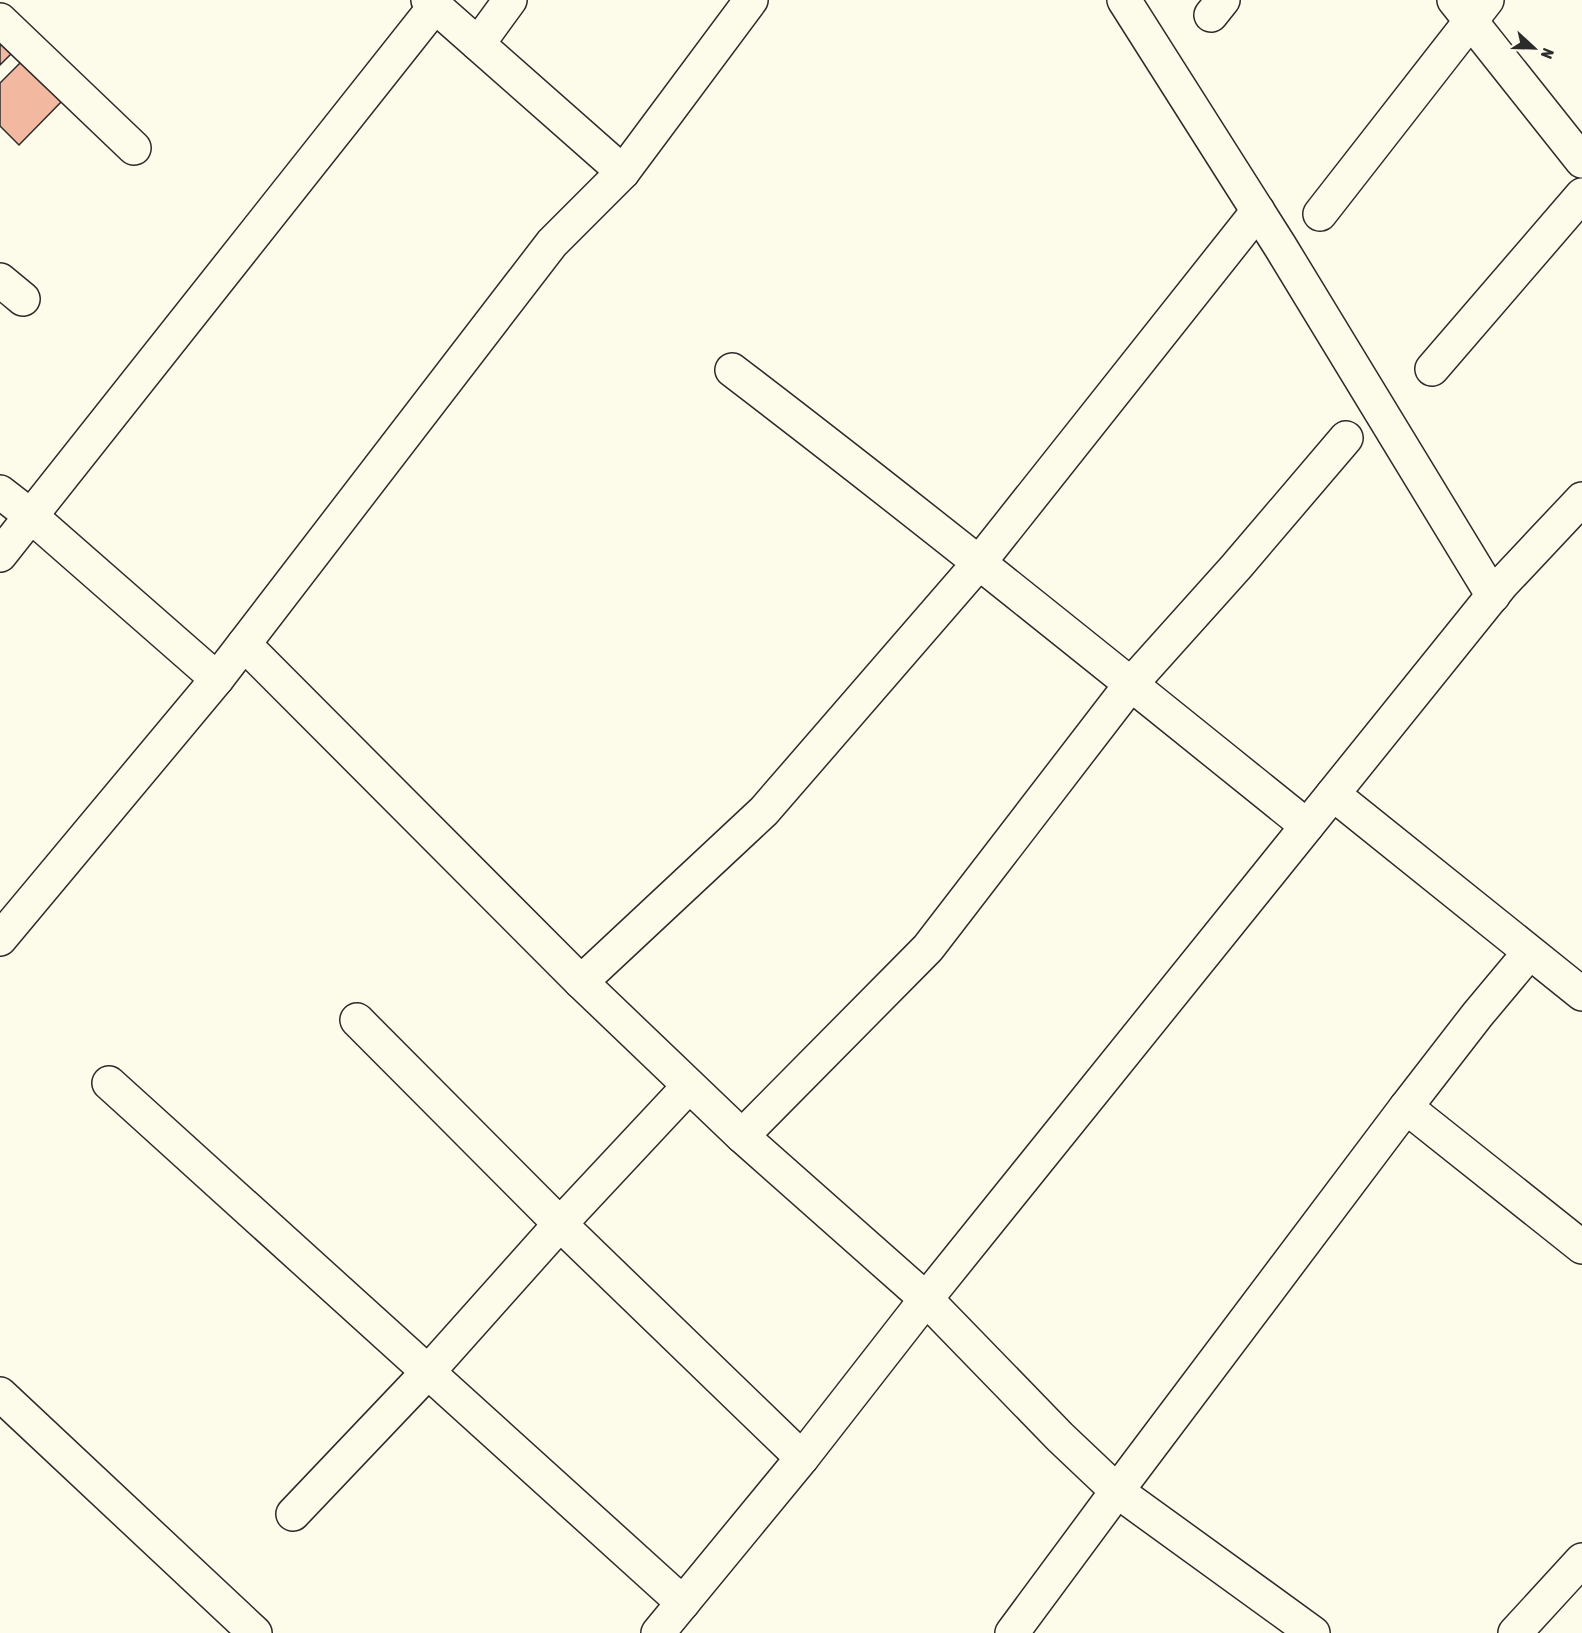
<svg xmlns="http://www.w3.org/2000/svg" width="1582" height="1633" font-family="'Asap Condensed',sans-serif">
<rect width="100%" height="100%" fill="#fdfbea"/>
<g fill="#f2b8a0" stroke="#2b2b2b" stroke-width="1.5">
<polygon points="0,25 20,45 0,65"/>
<polygon points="24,59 64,99 19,145 0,126 0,83"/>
</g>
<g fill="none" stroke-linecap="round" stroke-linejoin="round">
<defs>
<g id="minor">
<polyline points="428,0 623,172"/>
<polyline points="1124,0 1280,246 1493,596"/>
<polyline points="1454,0 1582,161"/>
<polyline points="1211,15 1223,0"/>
<polyline points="0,20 134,148"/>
<polyline points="478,44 510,0"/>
<polyline points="1320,214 1487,0"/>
<polyline points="0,280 23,299"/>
<polyline points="1432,369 1582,195"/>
<path d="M732,370C927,519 1117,673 1307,826"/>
<polyline points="0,492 31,516 217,679"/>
<polyline points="0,555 435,6"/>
<polyline points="244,644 581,982 764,811 978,564 1258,211"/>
<polyline points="1333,794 1582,994"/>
<polyline points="0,939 217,679 552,243 623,172 751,0"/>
<polyline points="581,982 742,1136 926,1299 1060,1437 1117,1491 1313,1633"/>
<polyline points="357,1020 560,1224 802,1458"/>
<polyline points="109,1083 683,1603"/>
<polyline points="1406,1107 1478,1014 1529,953"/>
<polyline points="742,1136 928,948 1131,684 1236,567 1346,438"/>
<polyline points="0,1394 255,1633"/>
<polyline points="293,1514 427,1373 560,1224 689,1086"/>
<polyline points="658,1633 802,1458 926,1299 1502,584 1582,499"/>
<polyline points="1012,1633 1117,1491 1406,1107 1582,1247"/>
<polyline points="1515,1633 1582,1560"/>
</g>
</defs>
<use href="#minor" stroke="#2b2b2b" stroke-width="36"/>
<use href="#minor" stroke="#fdfbea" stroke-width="33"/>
</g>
<g transform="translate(1534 48) rotate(112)" stroke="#fdfbea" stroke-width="4.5" paint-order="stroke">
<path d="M0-4.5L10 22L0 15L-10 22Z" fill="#2b2b2b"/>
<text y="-9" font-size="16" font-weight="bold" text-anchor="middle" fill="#2b2b2b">N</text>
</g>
</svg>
